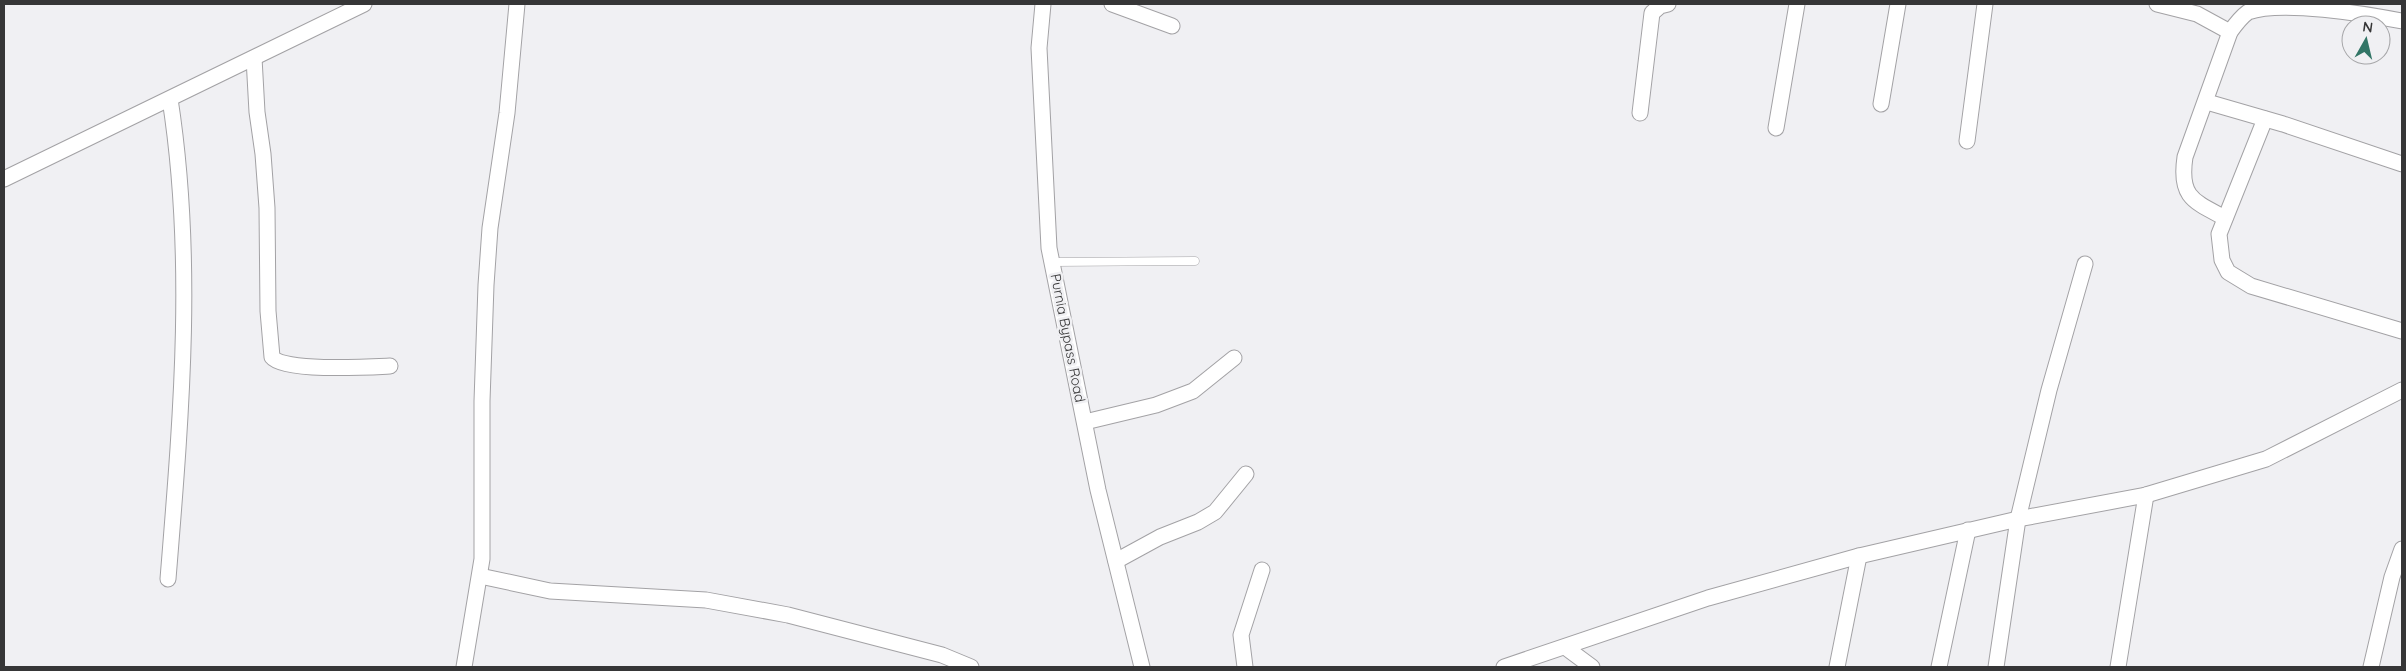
<svg xmlns="http://www.w3.org/2000/svg" width="2406" height="671" font-family="Quicksand,sans-serif">
<rect width="100%" height="100%" fill="#f0f0f3"/>
<g fill="none" stroke-linecap="round" stroke-linejoin="round">
<defs>
<polyline id="lane" points="1052,262 1195,261"/>
<g id="street">
<polyline points="1043,4 1039,48 1049,248 1098,490 1142,667"/>
<polyline points="1112,4 1172,26"/>
<polyline points="2157,4 2197,14 2230,32"/>
<path d="M254,58L257,112L263,154L267,208L268,311L272,357C283,372 369,367 390,366"/>
<polyline points="2207,102 2283,124 2402,164"/>
<polyline points="1881,104 1898,4"/>
<polyline points="1640,113 1652,13 1660,6 1668,4"/>
<polyline points="2265,119 2219,234 2222,260 2228,272 2251,286 2402,331"/>
<polyline points="1776,128 1797,4"/>
<polyline points="1967,141 1985,4"/>
<polyline points="4,179 364,4"/>
<path d="M2225,218C2193,201 2179,197 2185,157L2230,32C2235,25 2241,17 2248,12C2281,0 2365,14 2402,21"/>
<polyline points="1085,422 1156,405 1193,391 1234,358"/>
<polyline points="1116,561 1160,537 1198,522 1215,512 1246,474"/>
<polyline points="480,576 550,591 706,600 788,615 942,655 971,667"/>
<path d="M168,579C181,418 195,260 170,99"/>
<polyline points="1565,647 1592,667"/>
<polyline points="464,667 482,559 482,401 486,285 490,228 507,113 517,4"/>
<polyline points="1245,667 1241,635 1262,570"/>
<polyline points="1504,667 1708,598 1859,556 2018,519 2146,495 2266,459 2402,390"/>
<polyline points="1837,667 1859,556"/>
<polyline points="1939,667 1968,530"/>
<polyline points="1996,667 2018,519 2049,390 2085,264"/>
<polyline points="2118,667 2146,495"/>
<polyline points="2371,667 2392,577 2402,549"/>
</g>
</defs>
<use href="#lane" stroke="#a3a2a5" stroke-width="9"/>
<use href="#street" stroke="#a3a2a5" stroke-width="17"/>
<use href="#lane" stroke="#fff" stroke-width="8"/>
<use href="#street" stroke="#fff" stroke-width="15"/>
</g>
<g text-anchor="middle" dominant-baseline="central" stroke-width="5" stroke-linejoin="round" paint-order="stroke">
<g font-size="14" fill="#363637" stroke="#f0f0f3">
<text transform="translate(1068 338) rotate(79)">Purnia Bypass Road</text>
</g>
</g>
<rect width="2406" height="671" fill="none" stroke="#363637" stroke-width="10"/>
<g transform="translate(2366 40) rotate(8)"><circle r="24" fill="#f0f0f3" stroke="#a6a6a8"/>
<path d="M0-4L9 19L0 12L-9 19Z" fill="#327566"/>
<text y="-8" font-size="14" font-weight="bold" text-anchor="middle" fill="#363637">N</text>
</g>
</svg>
